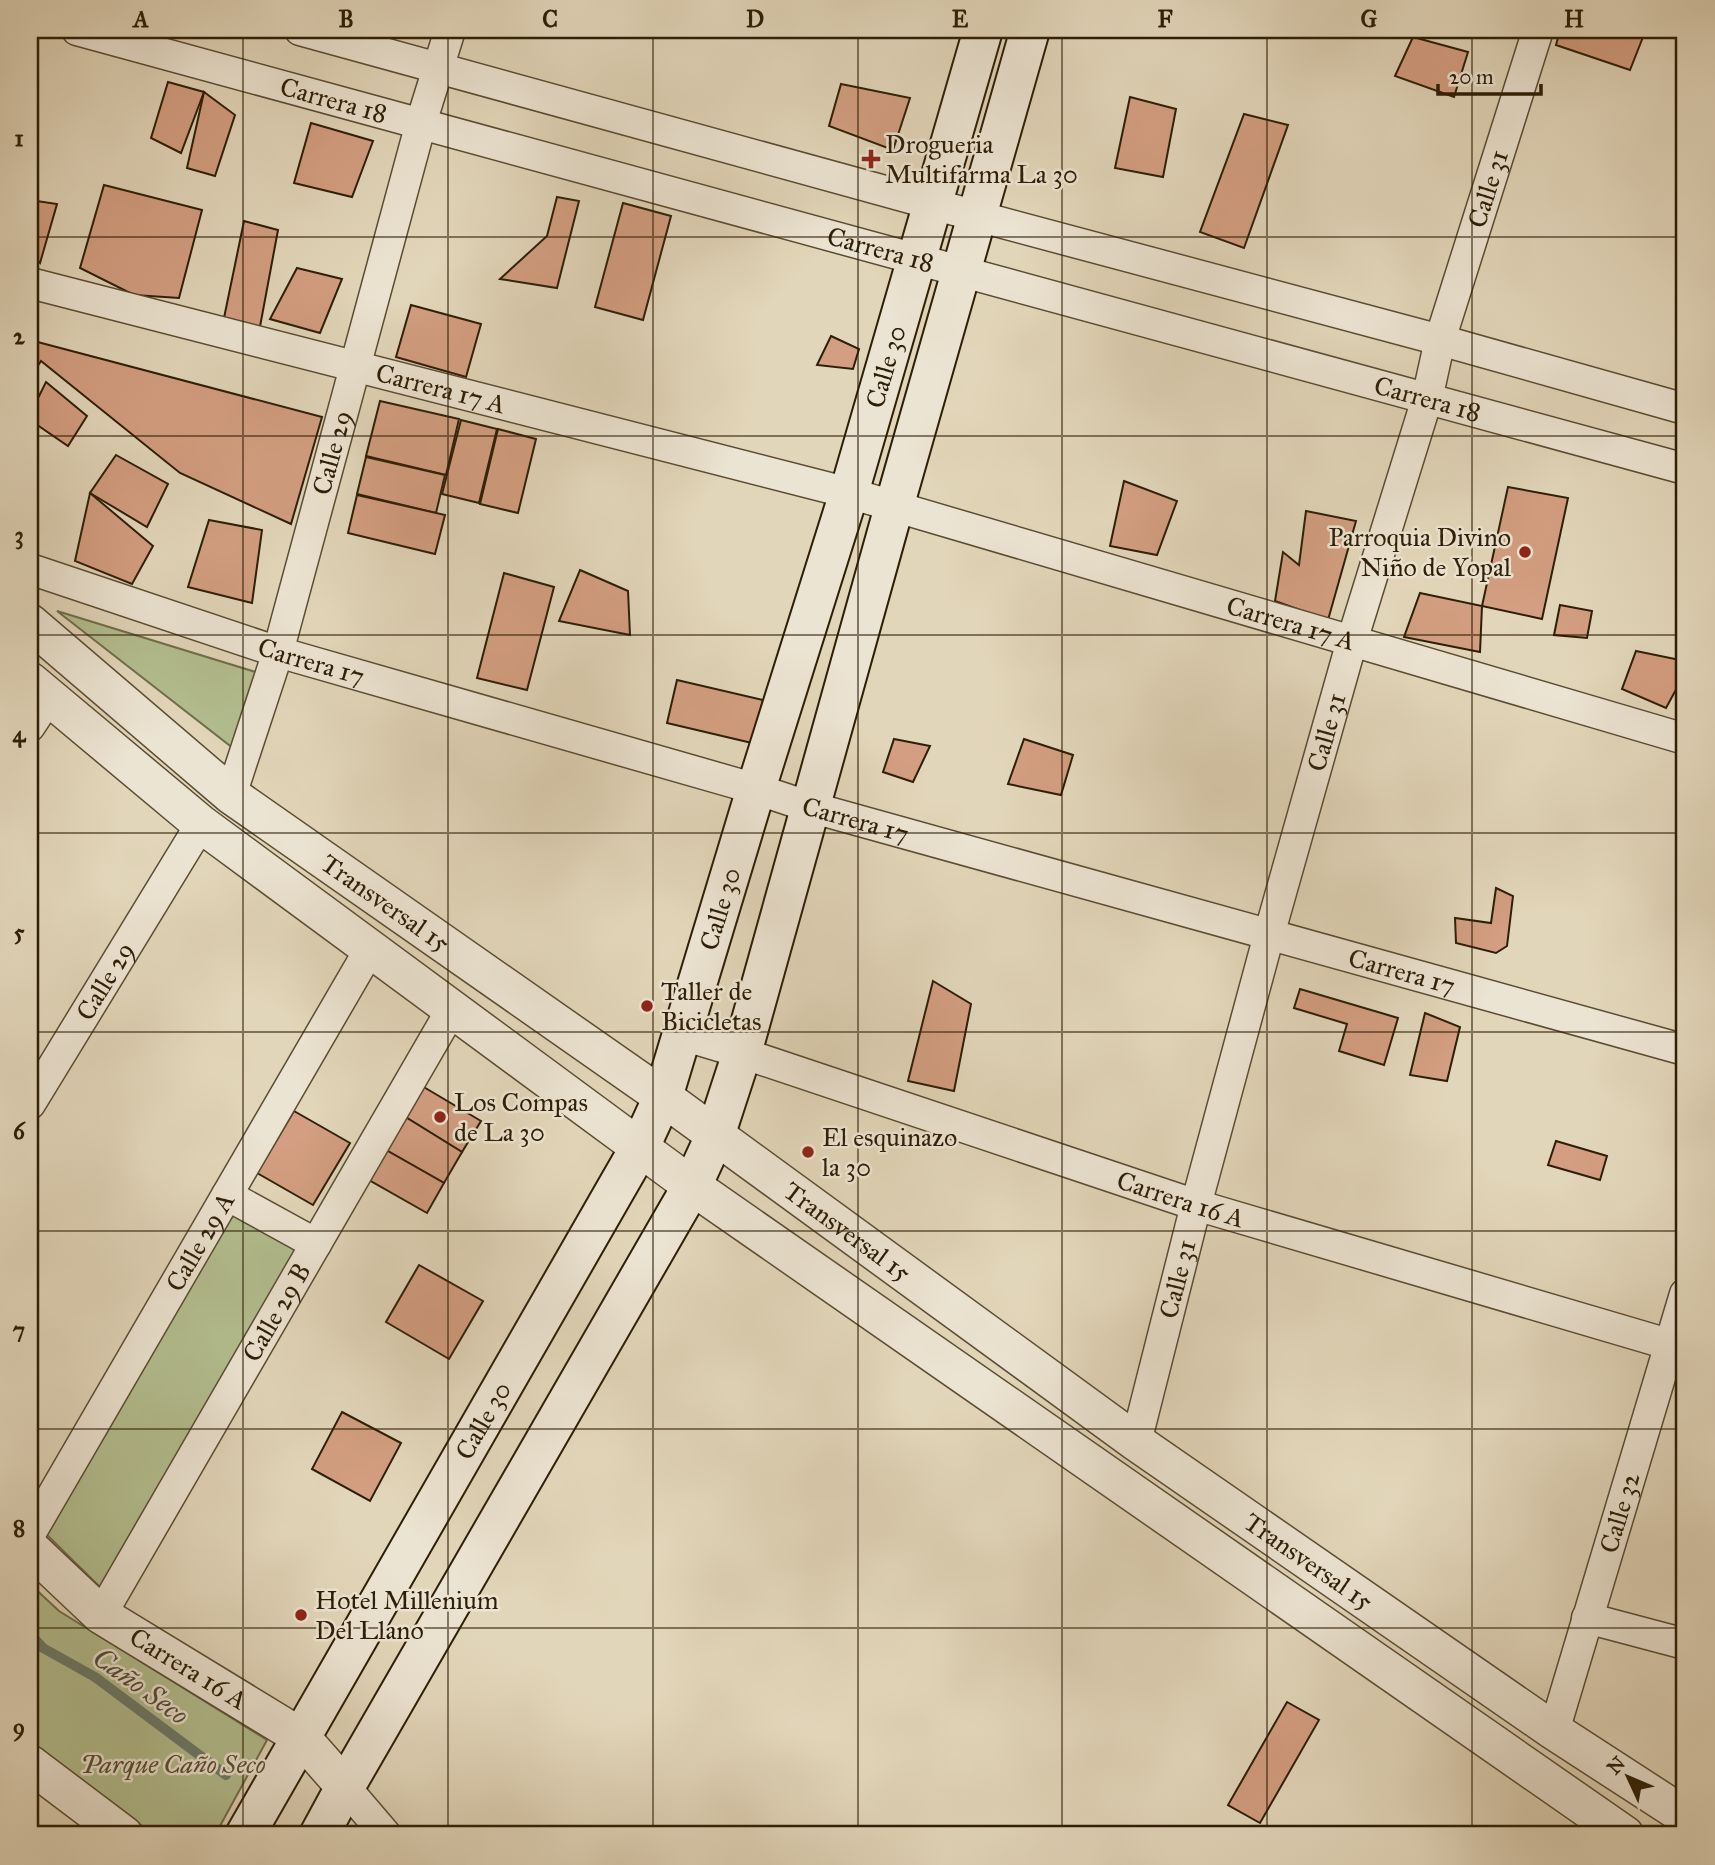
<svg xmlns="http://www.w3.org/2000/svg" width="1715" height="1865" font-family="'IM FELL Great Primer',serif">
<rect width="100%" height="100%" fill="#e2d6ba"/>
<filter id="stains"><feTurbulence type="fractalNoise" baseFrequency=".00286" numOctaves="4"/><feColorMatrix values="0 0 0 0 .2 0 0 0 0 .09 0 0 0 0 .02 0 0 0 .5 -.17"/></filter>
<radialGradient id="worn" r=".72"><stop offset=".6" stop-color="#630" stop-opacity="0"/><stop offset="1" stop-color="#630" stop-opacity=".3"/></radialGradient>
<g fill="#b3be90" stroke="#706e4b" stroke-width="2">
<polygon points="57,611 259,673 238,752"/>
<polygon points="232,1213 299,1249 102,1589 45,1533"/>
<polygon points="30,1584 59,1611 267,1740 215,1835 156,1835 30,1752"/>
</g>
<g fill="none" stroke-linecap="round" stroke-linejoin="round">
<polyline stroke="#6b7b6b" stroke-width="10" points="30,1634 43,1648 95,1677 226,1775"/>
</g>
<g fill="#d39e81" stroke="#2d1e06" stroke-width="2">
<polygon points="1560,30 1619,30 1643,37 1630,70 1556,45"/>
<polygon points="1413,37 1468,52 1454,97 1395,76"/>
<polygon points="168,82 204,92 181,153 151,138"/>
<polygon points="841,84 910,98 893,150 829,126"/>
<polygon points="204,92 235,115 215,176 187,168"/>
<polygon points="1130,97 1176,109 1163,177 1115,168"/>
<polygon points="1244,114 1288,125 1244,248 1200,232"/>
<polygon points="311,123 373,141 352,197 294,183"/>
<polygon points="104,185 202,210 179,298 134,295 80,268"/>
<polygon points="557,197 579,201 557,288 500,279 547,236"/>
<polygon points="30,200 57,204 40,263 30,252"/>
<polygon points="623,203 671,216 643,320 595,307"/>
<polygon points="244,221 278,230 259,332 224,318"/>
<polygon points="297,268 342,279 320,333 270,319"/>
<polygon points="411,305 481,324 466,377 396,357"/>
<polygon points="831,336 859,349 853,369 817,365"/>
<polygon points="30,340 322,417 291,524 180,473 41,361 30,378"/>
<polygon points="46,382 87,416 68,446 30,420 30,414"/>
<polygon points="380,401 459,419 446,475 366,456"/>
<polygon points="461,420 497,429 479,503 442,494"/>
<polygon points="498,429 536,439 518,513 480,504"/>
<polygon points="116,455 168,484 147,527 90,493"/>
<polygon points="366,457 445,475 436,513 357,494"/>
<polygon points="1124,481 1177,501 1157,555 1110,546"/>
<polygon points="1508,487 1568,498 1542,619 1482,606"/>
<polygon points="90,493 153,546 132,584 75,561"/>
<polygon points="357,495 445,515 435,554 348,533"/>
<polygon points="1306,511 1356,521 1328,620 1275,601 1283,552 1299,565"/>
<polygon points="209,520 262,530 252,603 188,587"/>
<polygon points="580,570 628,591 630,635 559,621"/>
<polygon points="504,573 554,587 527,690 477,678"/>
<polygon points="1420,593 1482,606 1480,652 1404,637"/>
<polygon points="1560,605 1592,611 1587,638 1554,635"/>
<polygon points="1636,651 1685,661 1685,673 1666,708 1622,689"/>
<polygon points="677,680 763,700 752,743 667,723"/>
<polygon points="894,739 930,746 913,782 883,772"/>
<polygon points="1024,739 1073,755 1061,795 1008,784"/>
<polygon points="1496,888 1513,896 1507,946 1496,953 1456,943 1455,918 1491,923"/>
<polygon points="933,981 971,1004 954,1091 908,1081"/>
<polygon points="1300,989 1398,1018 1384,1065 1339,1051 1347,1024 1294,1008"/>
<polygon points="1425,1013 1460,1027 1447,1081 1410,1075"/>
<polygon points="417,1083 481,1121 462,1152 399,1113"/>
<polygon points="294,1111 350,1143 313,1205 257,1173"/>
<polygon points="399,1113 462,1152 444,1183 379,1146"/>
<polygon points="1556,1141 1607,1156 1600,1180 1548,1165"/>
<polygon points="379,1146 444,1183 427,1213 362,1176"/>
<polygon points="419,1265 483,1301 449,1359 386,1322"/>
<polygon points="342,1412 401,1443 370,1501 312,1469"/>
<polygon points="1287,1702 1319,1720 1260,1823 1228,1805"/>
</g>
<g fill="none" stroke-linecap="round" stroke-linejoin="round">
<defs>
<g id="minor">
<path id="s1" d="M77,30L1685,469"/>
<polyline points="300,30 932,204 1440,340 1685,409"/>
<path id="s2" d="M30,283L849,493L1685,739"/>
<path id="s3" d="M30,569L278,652L756,789L810,807L1685,1050"/>
<polyline points="30,726 49,697"/>
<path id="s4" d="M231,795L278,652L421,123L450,30"/>
<path id="s5" d="M682,1035L742,1053L1196,1205L1685,1349"/>
<path id="s6" d="M30,1104L201,824"/>
<polyline points="227,1195 316,1244"/>
<path id="s7" d="M1136,1442L1196,1205L1269,935L1352,641L1427,399L1440,340L1538,30"/>
<path id="s8" d="M30,1534L370,949"/>
<path id="s9" d="M101,1615L452,1009"/>
<polyline points="1587,1618 1685,1644"/>
<path id="s10" d="M1554,1731L1685,1294"/>
<polyline points="345,1787 386,1835"/>
</g>
<g id="tertiary">
<path id="s11" d="M30,623L231,795L663,1097L1136,1442L1554,1731L1685,1816"/>
<polyline points="30,681 201,824 692,1186 1625,1835"/>
<path id="s12" d="M30,1548L101,1615L301,1737L345,1787"/>
<polyline points="30,1764 124,1835"/>
</g>
<g id="secondary">
<path id="s13" d="M245,1835L640,1147L663,1097L756,789L849,493L983,30"/>
<polyline points="319,1835 345,1787 692,1186 715,1136 742,1053 894,507 1030,30"/>
</g>
</defs>
<use href="#minor" stroke="#5a4c33" stroke-width="33"/>
<use href="#tertiary" stroke="#5a4c33" stroke-width="40"/>
<use href="#secondary" stroke="#2d1e06" stroke-width="42"/>
<use href="#minor" stroke="#ece4d2" stroke-width="30"/>
<use href="#tertiary" stroke="#ece4d2" stroke-width="37"/>
<use href="#secondary" stroke="#ece4d2" stroke-width="38"/>
</g>
<path fill="none" stroke="#2d1e06" stroke-width="2" stroke-opacity="0.55" d="M243,30V1835M448,30V1835M653,30V1835M858,30V1835M1062,30V1835M1267,30V1835M1472,30V1835M30,237H1685M30,436H1685M30,635H1685M30,833H1685M30,1032H1685M30,1231H1685M30,1429H1685M30,1628H1685"/>
<g fill="#8f2418" stroke="#ece4d2" stroke-width="2.5">
<path d="M867.5 148.5h7v7h7v7h-7v7h-7v-7h-7v-7h7z"/>
<circle cx="1525" cy="552" r="7"/>
<circle cx="647" cy="1006" r="7"/>
<circle cx="440" cy="1117" r="7"/>
<circle cx="808" cy="1152" r="7"/>
<circle cx="301" cy="1615" r="7"/>
</g>
<g text-anchor="middle" dominant-baseline="central" stroke-width="5" stroke-linejoin="round" paint-order="stroke">
<g font-size="26" fill="#2d1e06" stroke="#ece4d2">
<text stroke="none"><textPath href="#s1" startOffset="266">Carrera 18</textPath></text>
<text stroke="none"><textPath href="#s7" startOffset="1302">Calle 31</textPath></text>
<text stroke="none"><textPath href="#s1" startOffset="833">Carrera 18</textPath></text>
<text stroke="none"><textPath href="#s13" startOffset="1612">Calle 30</textPath></text>
<text stroke="none"><textPath href="#s2" startOffset="424">Carrera 17 A</textPath></text>
<text stroke="none"><textPath href="#s1" startOffset="1400">Carrera 18</textPath></text>
<text stroke="none"><textPath href="#s4" startOffset="357">Calle 29</textPath></text>
<text stroke="none"><textPath href="#s2" startOffset="1306">Carrera 17 A</textPath></text>
<text stroke="none"><textPath href="#s3" startOffset="296">Carrera 17</textPath></text>
<text stroke="none"><textPath href="#s7" startOffset="735">Calle 31</textPath></text>
<text stroke="none"><textPath href="#s3" startOffset="863">Carrera 17</textPath></text>
<text stroke="none"><textPath href="#s11" startOffset="453">Transversal 15</textPath></text>
<text stroke="none"><textPath href="#s13" startOffset="1045">Calle 30</textPath></text>
<text stroke="none"><textPath href="#s3" startOffset="1430">Carrera 17</textPath></text>
<text stroke="none"><textPath href="#s6" startOffset="144">Calle 29</textPath></text>
<text stroke="none"><textPath href="#s5" startOffset="525">Carrera 16 A</textPath></text>
<text stroke="none"><textPath href="#s11" startOffset="1020">Transversal 15</textPath></text>
<text stroke="none"><textPath href="#s8" startOffset="338">Calle 29 A</textPath></text>
<text stroke="none"><textPath href="#s7" startOffset="168">Calle 31</textPath></text>
<text stroke="none"><textPath href="#s9" startOffset="350">Calle 29 B</textPath></text>
<text stroke="none"><textPath href="#s13" startOffset="478">Calle 30</textPath></text>
<text stroke="none"><textPath href="#s10" startOffset="228">Calle 32</textPath></text>
<text stroke="none"><textPath href="#s11" startOffset="1587">Transversal 15</textPath></text>
<text stroke="none"><textPath href="#s12" startOffset="200">Carrera 16 A</textPath></text>
</g>
<g font-size="26" fill="#2d1e06" stroke="#ece4d2" text-anchor="start">
<text x="885" y="144">Drogueria<tspan x="885" dy="30">Multifarma La 30</tspan></text>
<text x="1511" y="537" text-anchor="end">Parroquia Divino<tspan x="1511" dy="30">Niño de Yopal</tspan></text>
<text x="661" y="991">Taller de<tspan x="661" dy="30">Bicicletas</tspan></text>
<text x="454" y="1102">Los Compas<tspan x="454" dy="30">de La 30</tspan></text>
<text x="822" y="1137">El esquinazo<tspan x="822" dy="30">la 30</tspan></text>
<text x="315" y="1600">Hotel Millenium<tspan x="315" dy="30">Del Llano</tspan></text>
</g>
<g font-size="26" font-style="italic" fill="#554e2f" stroke="#ece4d2">
<text x="173" y="1764">Parque Caño Seco</text>
</g>
<g font-size="28" font-style="italic" fill="#4c4c39" stroke="#ece4d2">
<text transform="translate(141 1686) rotate(36)">Caño Seco</text>
</g>
</g>
<rect width="1715" height="1865" fill="none" stroke="#e2d6ba" stroke-width="77"/>
<g transform="translate(1628 1777) rotate(314)" stroke="#ece4d2" stroke-width="5" paint-order="stroke">
<path d="M0-5L12 26L0 18L-12 26Z" fill="#2d1e06"/>
<text y="-10" font-size="19" font-weight="bold" text-anchor="middle" fill="#2d1e06">N</text>
</g>
<path d="M1438 84v10h103v-10" fill="none" stroke="#2d1e06" stroke-width="3.5"/>
<text x="1449" y="84" font-size="21" fill="#2d1e06" stroke="#ece4d2" stroke-width="5" paint-order="stroke">20 m</text>
<rect x="38" y="38" width="1638" height="1788" fill="none" stroke="#2d1e06" stroke-width="2.5"/>
<g font-size="23" text-anchor="middle" font-weight="bold" fill="#2d1e06">
<text x="141" y="27">A</text>
<text x="346" y="27">B</text>
<text x="550" y="27">C</text>
<text x="755" y="27">D</text>
<text x="960" y="27">E</text>
<text x="1165" y="27">F</text>
<text x="1369" y="27">G</text>
<text x="1574" y="27">H</text>
<text x="19" y="146">1</text>
<text x="19" y="344">2</text>
<text x="19" y="543">3</text>
<text x="19" y="742">4</text>
<text x="19" y="940">5</text>
<text x="19" y="1139">6</text>
<text x="19" y="1338">7</text>
<text x="19" y="1536">8</text>
<text x="19" y="1735">9</text>
</g>
<rect width="100%" height="100%" filter="url(#stains)"/>
<rect width="100%" height="100%" fill="url(#worn)"/>
</svg>
